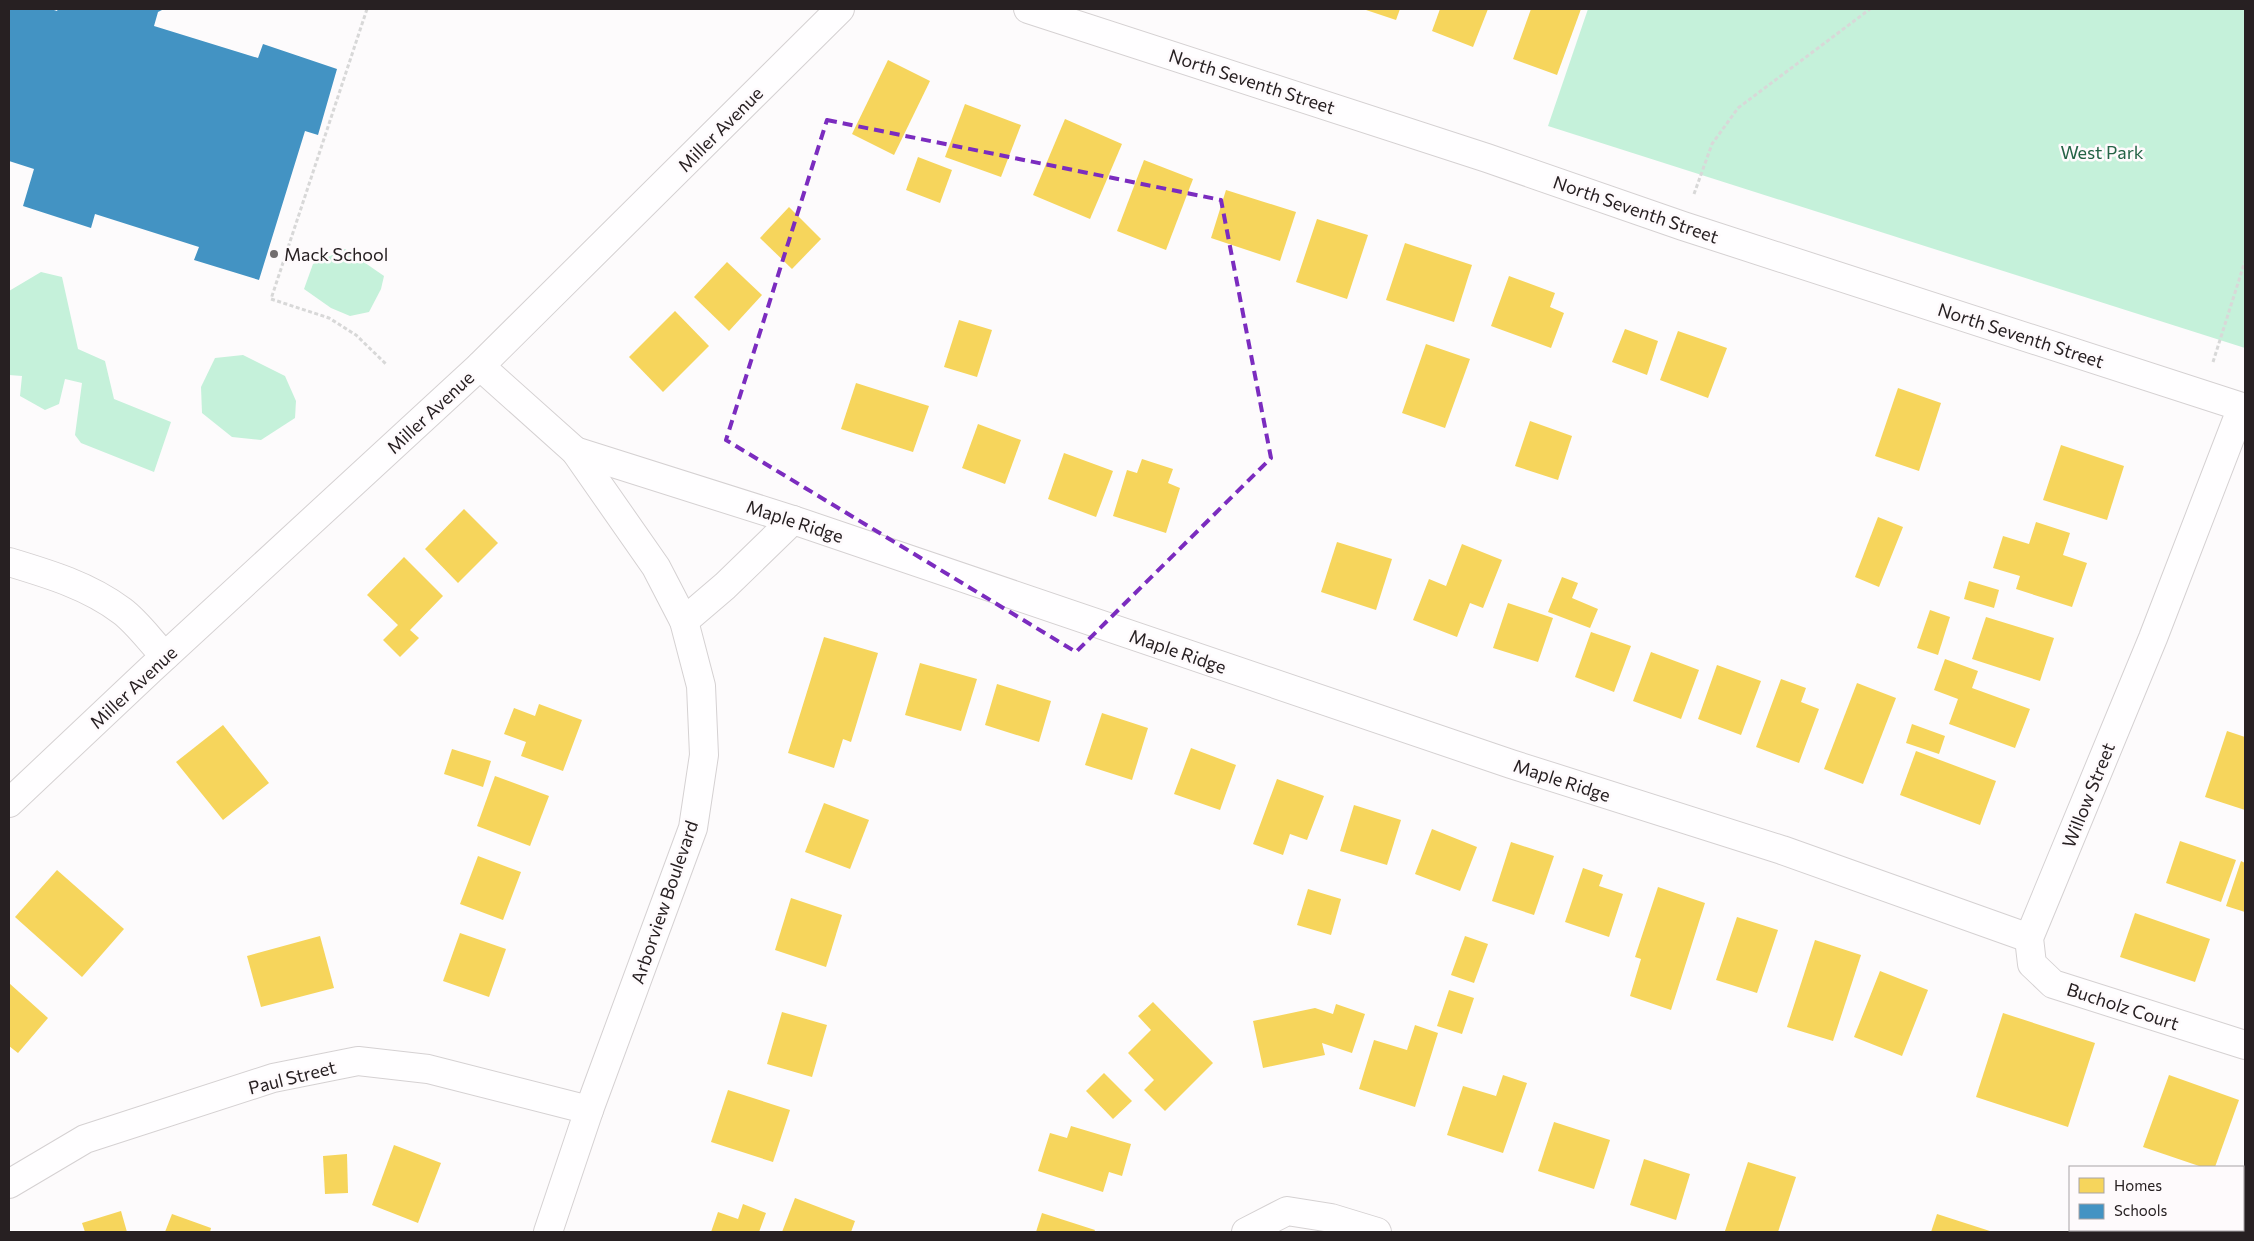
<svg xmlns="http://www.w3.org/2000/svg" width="2254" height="1241" font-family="Commissioner,sans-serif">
<rect width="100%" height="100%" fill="#fdfbfc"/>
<g fill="#c5f1da">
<polygon points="1588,9 2245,9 2245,348 1548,126"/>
<polygon points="345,249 384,276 381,289 369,312 350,316 331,308 304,289 313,264"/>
<polygon points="41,272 62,277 78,349 105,361 114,399 171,422 154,472 81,443 75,435 82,383 65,379 59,404 45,410 20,396 22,376 9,375 9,291"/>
<polygon points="243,355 285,376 296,401 295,418 261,440 232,437 202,413 201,387 215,358"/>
</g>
<g fill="#f6d55c">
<polygon points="1363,9 1400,9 1396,20"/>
<polygon points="1440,9 1488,9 1473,47 1432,31"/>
<polygon points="1531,9 1581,9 1557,75 1513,59"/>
<polygon points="888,60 930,81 894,155 852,134"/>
<polygon points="965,104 1021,125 1001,177 945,157"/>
<polygon points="1065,119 1122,144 1090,219 1033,195"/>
<polygon points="918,157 952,170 940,203 906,190"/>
<polygon points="1144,160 1193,179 1166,250 1117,231"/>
<polygon points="1226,190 1296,212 1280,261 1211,238"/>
<polygon points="789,207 821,239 792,269 760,238"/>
<polygon points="1317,219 1368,235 1347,299 1296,282"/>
<polygon points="1405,243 1472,265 1454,322 1386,300"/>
<polygon points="727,262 762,295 729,331 694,297"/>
<polygon points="1509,276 1555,293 1550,307 1564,313 1551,348 1491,326"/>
<polygon points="675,311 709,346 663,392 629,357"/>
<polygon points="959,320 992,330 977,377 944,367"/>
<polygon points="1625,329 1658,341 1647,375 1612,362"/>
<polygon points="1678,331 1727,348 1708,398 1660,380"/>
<polygon points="1426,344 1470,359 1445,428 1402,413"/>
<polygon points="856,383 929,406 913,452 841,429"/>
<polygon points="1898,388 1941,403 1919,471 1875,456"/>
<polygon points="1530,421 1572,436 1558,480 1515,466"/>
<polygon points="978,424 1021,440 1005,484 962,468"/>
<polygon points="2061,445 2124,466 2107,520 2043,500"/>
<polygon points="1064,453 1113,471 1096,517 1048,499"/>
<polygon points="1142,459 1173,469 1168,483 1180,488 1166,533 1113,516 1127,470 1137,473"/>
<polygon points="464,509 498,543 458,583 425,549"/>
<polygon points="1878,517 1903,527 1879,587 1855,577"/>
<polygon points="2036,522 2070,533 2063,555 2087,563 2072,607 2016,589 2020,576 1993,568 2003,536 2029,544"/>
<polygon points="1337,542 1392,559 1376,610 1321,592"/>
<polygon points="1462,544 1502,560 1483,608 1470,603 1457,637 1413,620 1429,579 1446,586"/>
<polygon points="404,557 443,596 410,630 419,638 400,657 383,640 398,625 367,595"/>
<polygon points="1562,577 1578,583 1572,598 1598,609 1590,628 1548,612"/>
<polygon points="1969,581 1999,590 1994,608 1964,599"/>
<polygon points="1508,603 1553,618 1538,662 1493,648"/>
<polygon points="1930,610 1950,617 1938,655 1917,648"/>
<polygon points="1986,617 2054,638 2040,681 1972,659"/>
<polygon points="1591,632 1631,646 1614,692 1575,677"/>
<polygon points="824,637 878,653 851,742 843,739 834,768 788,753"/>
<polygon points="1651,652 1699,670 1681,719 1633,701"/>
<polygon points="1945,659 1978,671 1972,688 2030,709 2015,748 1949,724 1958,699 1934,690"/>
<polygon points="920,663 977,679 961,731 905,715"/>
<polygon points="1717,665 1761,681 1741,735 1698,719"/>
<polygon points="1781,679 1806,688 1801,702 1819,709 1799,763 1756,747"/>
<polygon points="1857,683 1896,698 1863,784 1824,769"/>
<polygon points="997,684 1051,701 1039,742 985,725"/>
<polygon points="539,704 582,720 563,771 521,756 526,742 504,734 514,708 535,716"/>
<polygon points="1102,713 1148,728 1132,780 1085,765"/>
<polygon points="1912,724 1945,736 1939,754 1906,743"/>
<polygon points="223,725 269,783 223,820 176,762"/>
<polygon points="2227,731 2245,737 2245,810 2205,797"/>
<polygon points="1191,748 1236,765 1220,810 1174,794"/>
<polygon points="452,749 491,761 483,787 444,774"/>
<polygon points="1916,751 1996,781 1980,825 1900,795"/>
<polygon points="495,776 549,796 530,846 477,826"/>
<polygon points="1277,779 1324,796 1307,840 1290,834 1283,855 1253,844"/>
<polygon points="824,803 869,820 850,869 805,852"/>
<polygon points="1354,805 1401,820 1387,865 1340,851"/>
<polygon points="1432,829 1477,847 1460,891 1415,874"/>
<polygon points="2180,841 2236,860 2221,902 2166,883"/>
<polygon points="1511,842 1554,856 1534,915 1492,901"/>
<polygon points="478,856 521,872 503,920 460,904"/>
<polygon points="2241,861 2245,863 2245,912 2226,906"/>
<polygon points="1583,868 1603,875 1599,886 1623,894 1609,937 1565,922"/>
<polygon points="57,870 124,929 82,977 15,917"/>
<polygon points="1658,887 1705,903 1671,1010 1630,996 1641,959 1635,957"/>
<polygon points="1308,889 1341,899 1331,935 1297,925"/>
<polygon points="791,898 842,915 826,967 775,950"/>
<polygon points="2135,913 2210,939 2195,982 2120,957"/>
<polygon points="1737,917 1778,930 1757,993 1716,980"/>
<polygon points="460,933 506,949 489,997 443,981"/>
<polygon points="320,936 334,988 261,1007 247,956"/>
<polygon points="1465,936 1488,944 1474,983 1451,975"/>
<polygon points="1815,940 1861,955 1833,1041 1787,1027"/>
<polygon points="1880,971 1928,990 1902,1056 1854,1037"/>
<polygon points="9,983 48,1018 18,1053 9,1046"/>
<polygon points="1449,990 1474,998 1462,1034 1437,1026"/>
<polygon points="1153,1002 1213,1063 1165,1111 1144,1090 1154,1080 1128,1053 1151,1030 1138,1016"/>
<polygon points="1336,1004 1365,1014 1352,1053 1322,1043 1325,1055 1263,1068 1253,1021 1315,1008 1333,1014"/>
<polygon points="782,1012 827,1025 812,1077 767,1064"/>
<polygon points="2003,1013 2095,1043 2068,1127 1976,1097"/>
<polygon points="1415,1025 1438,1033 1415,1107 1359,1089 1374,1040 1407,1050"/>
<polygon points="1104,1073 1132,1101 1113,1119 1086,1091"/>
<polygon points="1503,1075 1527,1083 1503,1153 1447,1135 1463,1086 1496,1096"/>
<polygon points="2169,1075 2239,1100 2215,1167 2202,1167 2143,1147"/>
<polygon points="728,1090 790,1110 773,1162 711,1142"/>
<polygon points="1554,1122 1610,1140 1594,1189 1538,1171"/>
<polygon points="1071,1126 1131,1144 1122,1176 1109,1172 1103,1192 1038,1171 1050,1133 1067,1138"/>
<polygon points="394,1145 441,1163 418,1223 372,1205"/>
<polygon points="347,1154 348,1193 325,1194 323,1156"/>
<polygon points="1644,1159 1690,1174 1676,1220 1630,1205"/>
<polygon points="1748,1162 1796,1177 1778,1232 1725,1231"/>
<polygon points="795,1198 855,1221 851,1232 782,1232"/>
<polygon points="743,1204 766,1213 759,1232 711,1232 718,1212 738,1219"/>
<polygon points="121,1211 127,1232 85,1232 82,1223"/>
<polygon points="1042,1213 1095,1230 1094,1232 1036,1232"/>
<polygon points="172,1214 211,1228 210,1232 165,1232"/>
<polygon points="1937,1214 1993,1232 1931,1232"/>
</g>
<polygon fill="#4393c3" points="9,9 51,9 57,11 58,9 164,9 158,12 154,26 258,58 263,44 337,69 318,135 305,131 259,280 194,260 199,247 95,214 91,228 23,206 34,169 9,161"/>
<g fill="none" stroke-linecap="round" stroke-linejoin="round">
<defs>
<g id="minor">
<polyline points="1028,9 1487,158 1683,226 2245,408"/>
<polyline points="480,366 575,451 656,567 684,621 701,686 704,755 693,828 589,1110 548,1232"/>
<polyline points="2242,407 2153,638 2029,938 2032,964 2053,984 2245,1045"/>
<polyline points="575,451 793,520 1511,764 1782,850 2029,938"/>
<path d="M9,562C49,574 89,586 122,611C138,623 151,642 165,656"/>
<polyline points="684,621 725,586 793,520"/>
<polyline points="9,1184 85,1139 273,1078 358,1061 428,1069 589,1110"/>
<polyline points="1246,1232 1287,1211 1331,1218 1377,1232"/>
</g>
<polyline id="major" points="9,803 150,670 480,366 840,9"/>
</defs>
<use href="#minor" stroke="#d5d1d2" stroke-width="30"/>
<use href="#major" stroke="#d5d1d2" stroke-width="30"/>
<g stroke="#d8d8d8" stroke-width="3" stroke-dasharray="4 2.5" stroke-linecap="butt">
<polyline points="367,9 271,299 329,318 356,335 387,365"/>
<polyline points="1694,194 1712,144 1738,108 1870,9"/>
<polyline points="2213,362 2245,261"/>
</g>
<use href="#minor" stroke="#fffeff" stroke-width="28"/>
<use href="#major" stroke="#fffeff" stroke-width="28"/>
</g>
<path fill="none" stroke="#7b2cbf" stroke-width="4" stroke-dasharray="10 6" stroke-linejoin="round" d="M827,120L1221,200L1271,458L1076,652L726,440Z"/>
<circle fill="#726d6e" stroke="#fefafc" stroke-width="2" cx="274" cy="254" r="5"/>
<g text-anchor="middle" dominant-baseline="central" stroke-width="5" stroke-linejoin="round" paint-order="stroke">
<g font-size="18" fill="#272022" stroke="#fefafc">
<text transform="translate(1252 81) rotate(18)">North Seventh Street</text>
<text transform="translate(720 129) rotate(-45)">Miller Avenue</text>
<text transform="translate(1636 209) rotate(19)">North Seventh Street</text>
<text transform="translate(2021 335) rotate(18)">North Seventh Street</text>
<text transform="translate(430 412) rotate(-43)">Miller Avenue</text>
<text transform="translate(795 521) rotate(18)">Maple Ridge</text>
<text transform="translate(1178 651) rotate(19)">Maple Ridge</text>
<text transform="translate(133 687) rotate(-43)">Miller Avenue</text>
<text transform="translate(1562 780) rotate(18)">Maple Ridge</text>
<text transform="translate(2088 795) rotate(-68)">Willow Street</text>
<text transform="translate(664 902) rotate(-71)">Arborview Boulevard</text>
<text transform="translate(2123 1006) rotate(18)">Bucholz Court</text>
<text transform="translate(292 1077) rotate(-14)">Paul Street</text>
</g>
<g font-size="18" fill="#246346" stroke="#fefafc">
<text x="2102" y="152">West Park</text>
</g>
<g font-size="18" fill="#272022" stroke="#fefafc" text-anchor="start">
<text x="284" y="254">Mack School</text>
</g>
</g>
<rect width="2254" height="1241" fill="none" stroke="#272022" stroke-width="20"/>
<rect x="2069" y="1166" width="175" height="65" fill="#fefafc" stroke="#a8a3a5"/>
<rect x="2079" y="1178" width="25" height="15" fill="#f6d55c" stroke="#a8a3a5"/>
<text x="2114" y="1191" font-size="15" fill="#272022">Homes</text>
<rect x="2079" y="1204" width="25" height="15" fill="#4393c3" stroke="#a8a3a5"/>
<text x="2114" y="1216" font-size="15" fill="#272022">Schools</text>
</svg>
